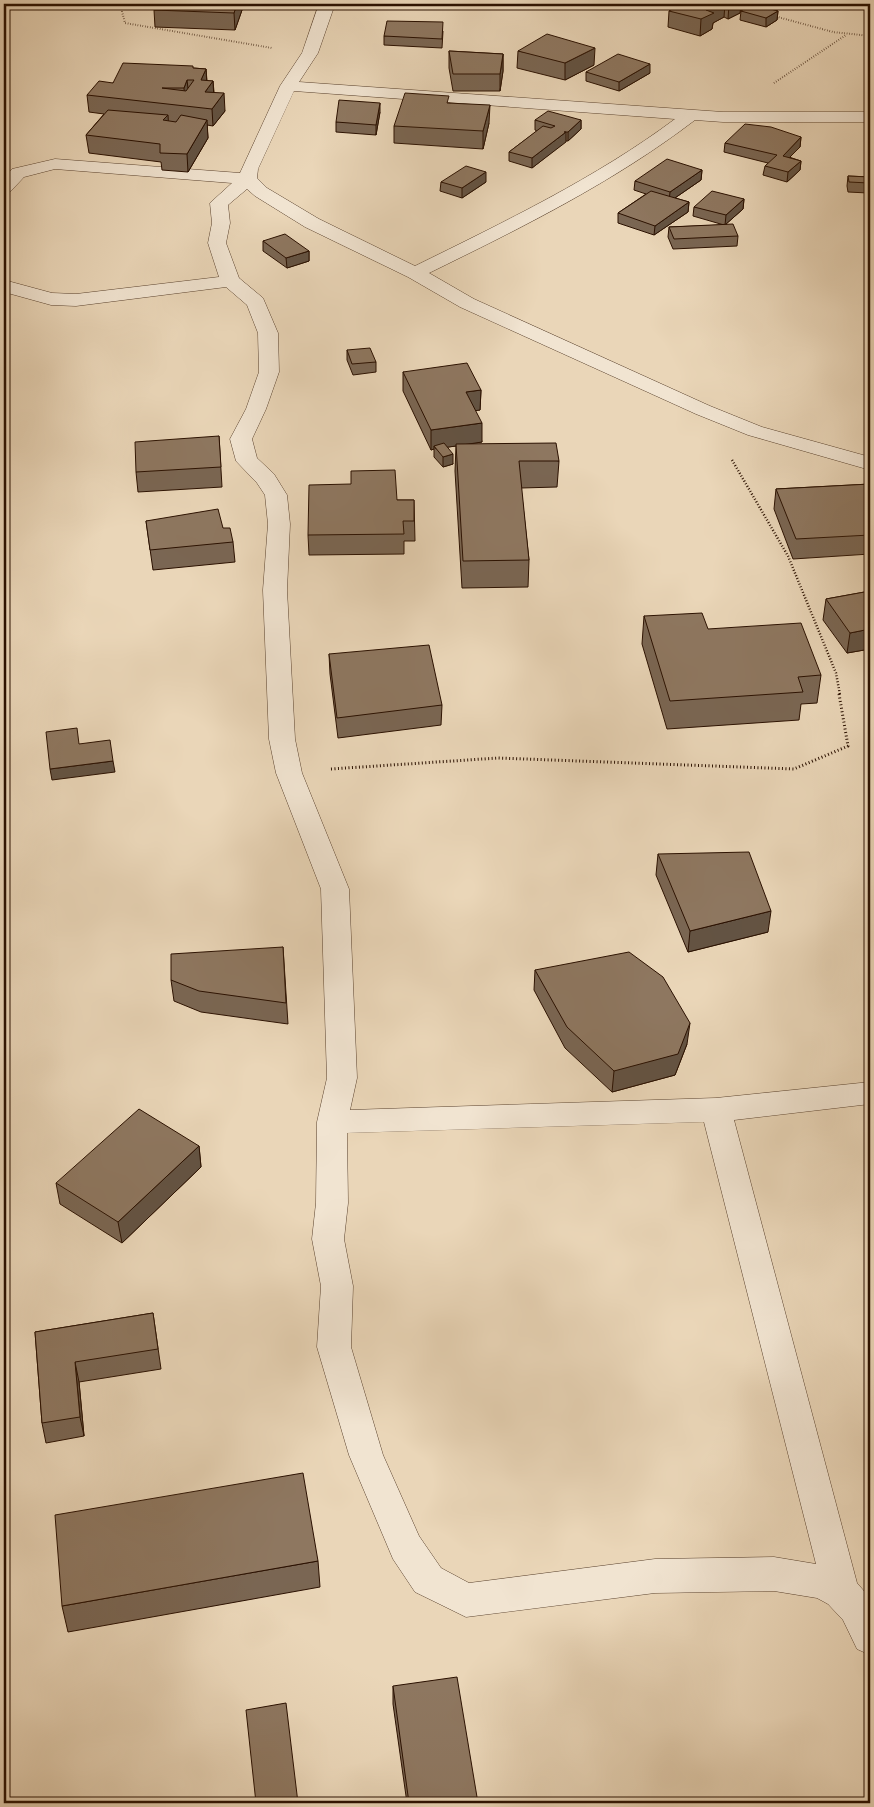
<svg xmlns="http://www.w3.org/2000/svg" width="874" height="1807" font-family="'Old Standard TT',serif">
<rect width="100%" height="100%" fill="#ead6b8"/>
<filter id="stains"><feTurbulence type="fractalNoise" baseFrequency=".004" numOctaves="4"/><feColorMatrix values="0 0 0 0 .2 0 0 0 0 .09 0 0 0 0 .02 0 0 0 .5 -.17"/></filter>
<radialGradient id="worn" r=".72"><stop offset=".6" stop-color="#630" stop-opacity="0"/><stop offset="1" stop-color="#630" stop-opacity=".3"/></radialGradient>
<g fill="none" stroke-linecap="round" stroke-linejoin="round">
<defs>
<path id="minor" d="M319,4H335L318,53L299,82L723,112H870V122H723L695,120C614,182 521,228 429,273L474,299L710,406L762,427L870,457V470L748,435L696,414L460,307L408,277L305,227L255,196L247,189L228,205L230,223L226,243L239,278L263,298L278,333L279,372L266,409L252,439L257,458L274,474L287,495L290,524L287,590L295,739L302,773L349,889L357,1078L350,1110L716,1098L870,1082V1104L734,1120L857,1583L870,1598V1655L857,1649L843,1620L828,1604L817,1598L774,1591L655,1593L466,1617L415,1592L393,1559L349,1455L317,1347L321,1286L312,1239L316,1203L317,1122L327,1078L321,889L276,773L269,739L263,590L268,524L265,495L257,483L236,461L230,439L246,409L259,372L258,333L247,305L226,287L76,306L51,305L4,292V280L52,293L76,294L219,277L208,243L212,223L210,203L232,183L55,169L24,177L10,192L4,193V178L12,169L55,159L240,173L280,86L302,53ZM294,91L675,119C596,178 504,222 415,266L319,219L267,188L257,178L258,169ZM704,1122L816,1564L774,1557L655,1559L469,1583L441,1568L419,1536L383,1455L351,1347L353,1286L344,1239L348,1203L347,1133Z"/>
</defs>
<use href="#minor" stroke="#5a422e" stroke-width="1"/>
<g stroke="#2a1000" stroke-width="2" stroke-dasharray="0.5 2" stroke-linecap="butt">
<polyline points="120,4 125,23 272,48"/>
<polyline points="735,4 748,8"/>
<polyline points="774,16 833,32 870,36"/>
<polyline points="774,83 846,35"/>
</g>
<polyline stroke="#2a1000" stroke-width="2.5" stroke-dasharray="1 2" stroke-linecap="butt" points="732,460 788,556 836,673 840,695"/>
<polyline stroke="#2a1000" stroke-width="3" stroke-dasharray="1 2.5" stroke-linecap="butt" points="331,769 498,758 794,769 848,746 839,694"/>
<use href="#minor" fill="#f1e4d1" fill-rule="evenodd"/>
</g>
<g fill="#7a6653" stroke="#2a1000">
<polygon points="580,4 602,4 594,8"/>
<polygon points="682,4 741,4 740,13 728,19 724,17 713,23 712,29 700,36 668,27 669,11"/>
<polygon points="870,4 870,34 868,13"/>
<polygon points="154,10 242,10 235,30 155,27"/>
<polygon points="741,11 778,11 777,20 766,27 740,20"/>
<polygon points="443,31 442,48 384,45 384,36"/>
<polygon points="449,51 503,54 503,71 500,91 453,91 449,68"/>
<polygon points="518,51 594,65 565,80 517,68"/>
<polygon points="193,68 206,69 207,81 213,81 214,92 225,111 213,126 207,125 208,138 188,172 162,170 161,162 89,153 86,135 104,114 89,112 87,95 113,83"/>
<polygon points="586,72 650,73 619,91 586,81"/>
<polygon points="449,103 489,123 483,149 394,143 394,126"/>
<polygon points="380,112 376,135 336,132 336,122"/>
<polygon points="535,120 581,120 581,129 568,141 566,141 532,168 509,161 509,152 537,131 535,130"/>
<polygon points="801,137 800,147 789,157 801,161 800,170 787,182 763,175 765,166 768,163 724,152 725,143"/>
<polygon points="702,170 701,180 675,198 689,202 688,212 654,235 618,223 618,213 646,194 634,190 635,181"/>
<polygon points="848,176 870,177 870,205 869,205 868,193 848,192 847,186"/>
<polygon points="441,182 486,182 462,198 440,191"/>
<polygon points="744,199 743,209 726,224 738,236 737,246 673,249 668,237 669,227 724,225 693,216 694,207"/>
<polygon points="263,241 309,251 309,261 287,268 263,251"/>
<polygon points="347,350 376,362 376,372 353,375 347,360"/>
<polygon points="403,372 481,390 480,410 475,410 482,442 468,444 559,461 557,487 521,488 529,560 528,587 462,588 455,471 456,446 447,447 453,464 443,467 434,457 434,449 431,450 403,391"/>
<polygon points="219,436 222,487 138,492 136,472"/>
<polygon points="870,484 870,554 793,559 774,509 776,489"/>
<polygon points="397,500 414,500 415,541 404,541 404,554 309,555 308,535"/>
<polygon points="146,521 223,528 233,542 235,562 153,570"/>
<polygon points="870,591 870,649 847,653 823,620 826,599"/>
<polygon points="644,616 821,675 817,703 801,704 799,720 667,729 642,644"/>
<polygon points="329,654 442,705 441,725 338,738 330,674"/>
<polygon points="658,854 768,932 688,952 656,875"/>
<polygon points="283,947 288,1024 201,1012 174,1001 171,980"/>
<polygon points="535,970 687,1044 675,1075 612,1092 565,1048 534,990"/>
<polygon points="199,1146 201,1167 122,1243 60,1204 56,1183"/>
<polygon points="153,1313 161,1369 79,1382 84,1436 46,1443 42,1423 35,1332"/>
<polygon points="318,1561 320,1587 68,1632 62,1606"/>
<polygon points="393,1686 478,1803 407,1803 393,1704"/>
</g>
<g fill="#635343" stroke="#2a1000">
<polygon points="237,4 242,4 242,10 235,30 234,13"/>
<polygon points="594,4 602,4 594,8"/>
<polygon points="720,4 725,4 724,17 713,23 712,29 700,36 701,19 706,10"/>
<polygon points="729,4 741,4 740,13 728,19"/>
<polygon points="778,11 777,20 766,27 766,18"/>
<polygon points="595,48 594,65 565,80 565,63"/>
<polygon points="503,54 503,71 500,91 500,74"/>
<polygon points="650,64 650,73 619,91 619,82"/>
<polygon points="206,69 207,86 201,80"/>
<polygon points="187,80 189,97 185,105 184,88"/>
<polygon points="213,81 214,99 207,109 205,92"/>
<polygon points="224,93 225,111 213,126 212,109"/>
<polygon points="380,103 380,112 376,135 376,125"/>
<polygon points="490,105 489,123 483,149 483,131"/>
<polygon points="168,115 169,133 163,120"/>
<polygon points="207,120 208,138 188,172 187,154"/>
<polygon points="581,120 581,129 568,141 568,132"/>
<polygon points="566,132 566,142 532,168 532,158"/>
<polygon points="801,137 800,147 782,165 783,156"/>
<polygon points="801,161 800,170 787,182 788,172"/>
<polygon points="702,170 701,180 669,202 670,192"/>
<polygon points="486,172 486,182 462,198 462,188"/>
<polygon points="744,199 743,209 725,225 726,215"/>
<polygon points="689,202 688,212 654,235 655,226"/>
<polygon points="309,251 309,261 287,268 286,258"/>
<polygon points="481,390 480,410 466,412 466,392"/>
<polygon points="482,423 482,442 436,449 434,446 434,449 431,450 431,430"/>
<polygon points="453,454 453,464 443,467 443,457"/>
<polygon points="870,629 870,649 847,653 850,633"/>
<polygon points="113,761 115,772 52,780 50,769"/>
<polygon points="771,911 768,932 688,952 690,931"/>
<polygon points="690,1023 687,1044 675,1075 612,1092 614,1071"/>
<polygon points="199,1146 201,1167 122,1243 118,1222"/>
<polygon points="75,1362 79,1382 84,1436 80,1417"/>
</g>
<g fill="#8e7760" stroke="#2a1000" fill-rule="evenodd">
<polygon points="157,4 237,4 234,13 154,10"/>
<polygon points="682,4 720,4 706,10 714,13 701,19 669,11"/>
<polygon points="752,4 778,11 766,18 741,11"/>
<polygon points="387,21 443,22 442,39 384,36"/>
<polygon points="547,34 595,48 565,63 518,51"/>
<polygon points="449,51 503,54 500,74 453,74"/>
<polygon points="618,54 650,64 619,82 586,72"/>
<path d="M123,63L193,66V68L206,69L201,80L213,81L205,92L224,93L212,109L87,95L99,81L113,83ZM187,80H194L186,91L162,88H184Z"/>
<polygon points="405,93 449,96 447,103 490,105 483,131 394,126"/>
<polygon points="339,100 380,103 376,125 336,122"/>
<polygon points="108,110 168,115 163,120 176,122 181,115 207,120 187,154 160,153 160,144 86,135"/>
<polygon points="548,111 581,120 568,132 564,132 566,132 532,158 509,152 543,126 551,128 555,126 535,120"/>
<polygon points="745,124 771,127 801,137 783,156 801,161 788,172 765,166 777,155 725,143"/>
<polygon points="667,159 702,170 670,192 635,181"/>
<polygon points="466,166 486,172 462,188 441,182"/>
<polygon points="848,176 870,177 870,191 869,183 849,182"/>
<polygon points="651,191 689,202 655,226 618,213"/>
<polygon points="712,191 744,199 726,215 694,207"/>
<polygon points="733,224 738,236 674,239 669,227"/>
<polygon points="285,234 309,251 286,258 263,241"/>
<polygon points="370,348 376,362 352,364 347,350"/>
<polygon points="467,363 481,390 466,392 482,423 431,430 403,372"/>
<polygon points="219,436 221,467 136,472 135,442"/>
<polygon points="444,443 453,454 443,457 434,446"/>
<polygon points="556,443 559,461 519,461 529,560 463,561 456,444"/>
<polygon points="395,470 397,500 414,500 414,521 403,521 404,534 308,535 309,485 351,484 351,471"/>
<polygon points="870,484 870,535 796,539 776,489"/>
<polygon points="218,509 223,528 230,528 233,542 150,550 146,521"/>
<polygon points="870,591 870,629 850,633 826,599"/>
<polygon points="702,613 708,629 801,623 821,675 798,677 803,692 670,701 644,616"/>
<polygon points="429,645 442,705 337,718 329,654"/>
<polygon points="77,728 79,744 110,740 113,761 50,769 46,732"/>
<polygon points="749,852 771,911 690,931 658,854"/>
<polygon points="283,947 286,1003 199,991 171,980 171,954"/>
<polygon points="629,952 663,977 690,1023 678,1054 614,1071 567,1027 535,970"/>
<polygon points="139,1109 199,1146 118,1222 56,1183"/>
<polygon points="153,1313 158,1349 75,1362 80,1417 42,1423 35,1332"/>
<polygon points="303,1473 318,1561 62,1606 55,1515"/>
<polygon points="457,1677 478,1803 409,1803 393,1686"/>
<polygon points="286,1703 298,1803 256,1803 246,1710"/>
<polygon points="225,1800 226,1803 211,1803"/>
</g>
<rect width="874" height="1807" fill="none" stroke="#ead6b8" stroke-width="20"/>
<rect x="5" y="5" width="864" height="1797" fill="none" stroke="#2a1000" stroke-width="2.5"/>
<rect x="10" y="10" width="854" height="1787" fill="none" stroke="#2a1000"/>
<rect width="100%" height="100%" filter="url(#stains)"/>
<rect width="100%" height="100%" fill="url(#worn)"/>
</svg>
